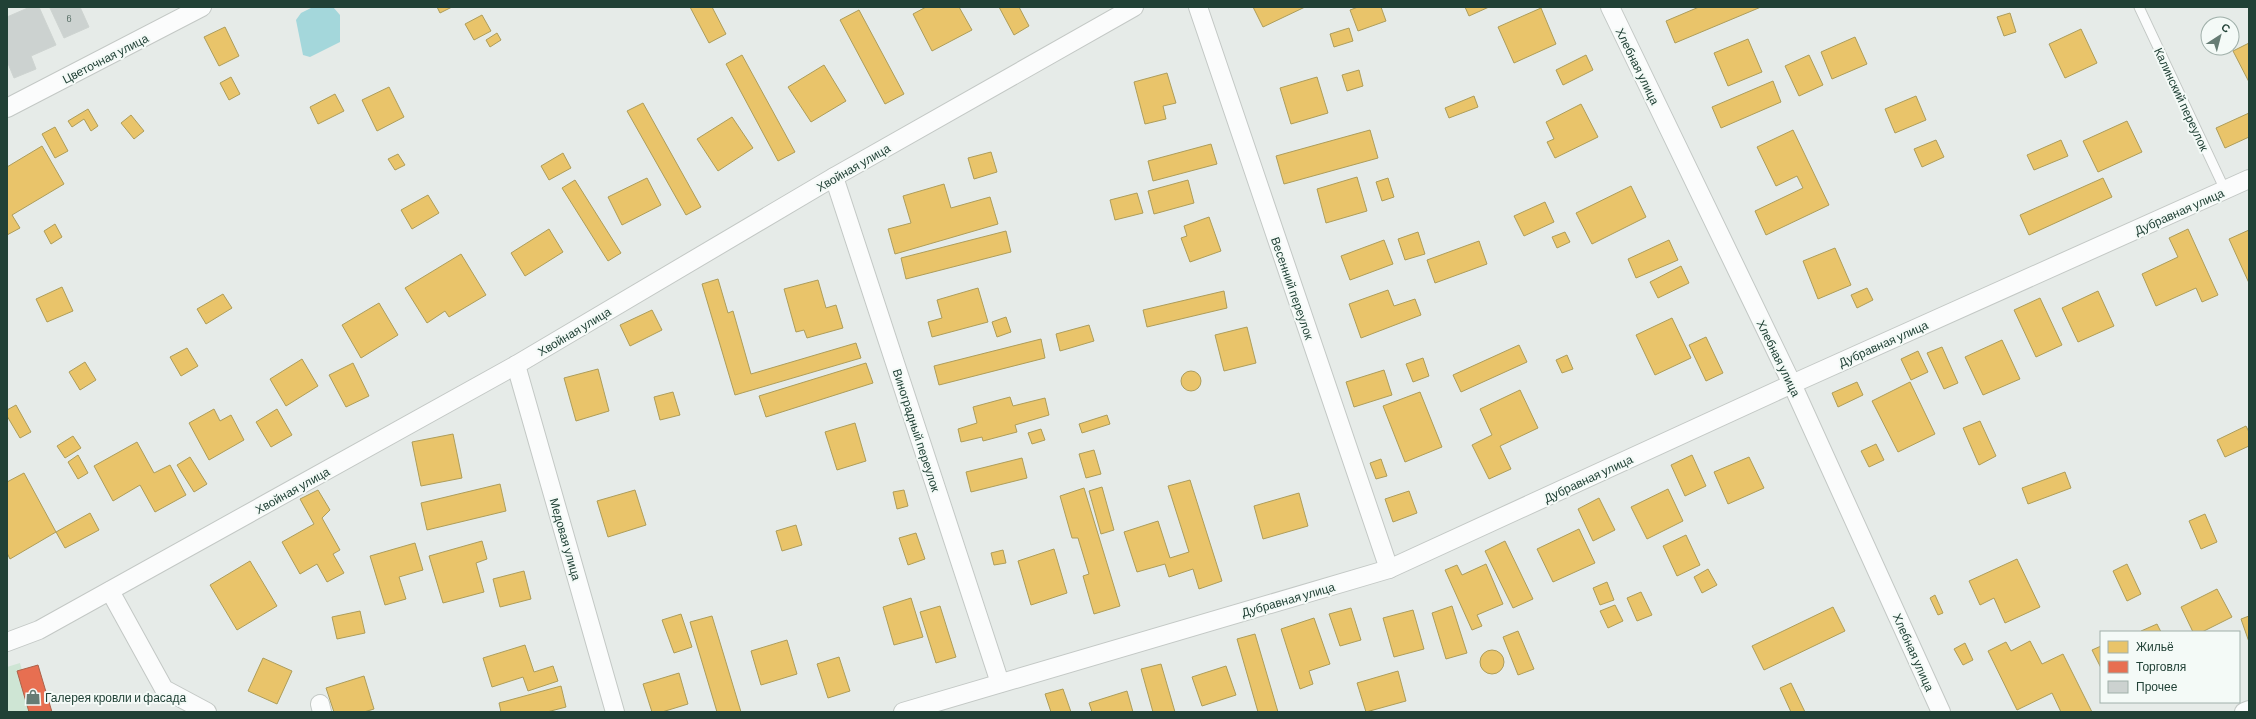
<svg xmlns="http://www.w3.org/2000/svg" width="2256" height="719" font-family="Barlow,sans-serif">
<rect width="100%" height="100%" fill="#e6ebe8"/>
<polygon fill="#cee5d4" points="20,663 33,712 7,712 7,667"/>
<polygon fill="#a4d7db" points="313,7 333,7 340,15 340,42 310,57 303,55 296,20 301,13"/>
<g fill="#e9c46a" stroke="#ad9d5a">
<polygon points="437,7 452,7 440,13"/>
<polygon points="690,7 712,7 726,34 709,43"/>
<polygon points="926,7 959,7 972,30 932,51 913,14"/>
<polygon points="999,7 1019,7 1029,26 1014,35"/>
<polygon points="1253,7 1305,7 1263,27"/>
<polygon points="1358,7 1381,7 1386,21 1358,31 1350,10"/>
<polygon points="1465,7 1489,7 1469,16"/>
<polygon points="1699,7 1761,7 1675,43 1666,21"/>
<polygon points="1541,8 1556,44 1514,63 1498,27"/>
<polygon points="859,10 904,94 885,104 840,20"/>
<polygon points="2010,13 2016,32 2004,36 1997,17"/>
<polygon points="482,15 491,31 474,40 465,24"/>
<polygon points="225,27 239,56 219,66 204,37"/>
<polygon points="1349,28 1353,41 1334,47 1330,34"/>
<polygon points="2081,29 2097,63 2065,78 2049,44"/>
<polygon points="497,33 501,40 490,47 486,40"/>
<polygon points="1855,37 1867,64 1832,79 1821,52"/>
<polygon points="1748,39 1762,72 1728,86 1714,53"/>
<polygon points="2249,43 2249,82 2233,51"/>
<polygon points="742,55 795,152 778,161 726,64"/>
<polygon points="1586,55 1593,70 1563,85 1556,70"/>
<polygon points="1809,55 1823,85 1799,96 1785,66"/>
<polygon points="824,65 846,101 811,122 788,87"/>
<polygon points="1359,70 1363,86 1347,91 1342,75"/>
<polygon points="1167,73 1176,103 1163,106 1166,119 1145,124 1134,82"/>
<polygon points="231,77 240,94 229,100 220,83"/>
<polygon points="1317,77 1328,113 1291,124 1280,88"/>
<polygon points="1773,81 1781,102 1721,128 1712,107"/>
<polygon points="389,87 404,117 377,131 362,100"/>
<polygon points="335,94 344,111 318,124 310,107"/>
<polygon points="1474,96 1478,107 1449,118 1445,108"/>
<polygon points="1916,96 1926,120 1895,133 1885,109"/>
<polygon points="643,103 701,207 686,215 627,111"/>
<polygon points="1581,104 1598,137 1555,158 1547,142 1554,139 1546,122"/>
<polygon points="88,109 98,126 91,131 84,119 72,127 68,121"/>
<polygon points="2249,113 2249,137 2225,148 2216,128"/>
<polygon points="131,115 144,131 134,139 121,123"/>
<polygon points="732,117 753,148 718,171 697,139"/>
<polygon points="2127,121 2142,152 2098,172 2083,141"/>
<polygon points="55,127 68,151 55,158 42,134"/>
<polygon points="1370,130 1378,158 1284,184 1276,156"/>
<polygon points="1793,130 1829,205 1766,235 1755,211 1803,188 1797,176 1776,186 1757,147"/>
<polygon points="1936,140 1944,157 1922,167 1914,149"/>
<polygon points="2061,140 2068,156 2034,170 2027,155"/>
<polygon points="1211,144 1217,164 1153,181 1148,161"/>
<polygon points="42,146 64,184 12,215 20,228 7,235 7,167"/>
<polygon points="991,152 997,172 974,179 968,158"/>
<polygon points="563,153 571,168 549,180 541,166"/>
<polygon points="398,154 405,165 395,170 388,159"/>
<polygon points="1357,177 1367,211 1326,223 1317,189"/>
<polygon points="647,178 661,205 622,225 608,197"/>
<polygon points="1388,178 1394,197 1382,201 1376,182"/>
<polygon points="2103,178 2112,197 2029,235 2020,215"/>
<polygon points="575,180 621,253 608,261 562,188"/>
<polygon points="1188,180 1194,203 1154,214 1148,191"/>
<polygon points="944,184 951,208 990,197 998,224 895,254 888,229 911,223 903,196"/>
<polygon points="1631,186 1646,217 1592,244 1576,213"/>
<polygon points="1137,193 1143,213 1115,220 1110,200"/>
<polygon points="428,195 439,213 412,229 401,210"/>
<polygon points="1545,202 1554,222 1524,236 1514,216"/>
<polygon points="1209,217 1221,251 1190,262 1181,238 1187,236 1184,226"/>
<polygon points="55,224 62,237 51,244 44,231"/>
<polygon points="549,229 563,252 525,276 511,253"/>
<polygon points="2188,229 2218,295 2202,302 2196,288 2156,306 2142,274 2178,257 2169,238"/>
<polygon points="2249,230 2249,283 2229,239"/>
<polygon points="1006,231 1011,252 906,279 901,258"/>
<polygon points="1418,232 1425,254 1405,260 1398,239"/>
<polygon points="1565,232 1570,242 1557,248 1552,237"/>
<polygon points="1384,240 1393,264 1350,280 1341,256"/>
<polygon points="1669,240 1678,260 1636,278 1628,259"/>
<polygon points="1479,241 1487,264 1435,283 1427,260"/>
<polygon points="1835,248 1851,285 1818,299 1803,261"/>
<polygon points="461,254 486,295 449,317 445,311 427,323 405,288"/>
<polygon points="1681,266 1689,283 1658,298 1650,282"/>
<polygon points="718,279 728,313 733,311 751,374 856,343 861,358 735,395 702,284"/>
<polygon points="818,280 826,308 836,305 843,328 807,338 804,330 796,332 784,289"/>
<polygon points="62,287 73,311 47,322 36,299"/>
<polygon points="978,288 988,322 932,337 928,322 942,318 937,300"/>
<polygon points="1867,288 1873,300 1857,308 1851,295"/>
<polygon points="1388,290 1394,306 1415,299 1421,315 1361,338 1349,304"/>
<polygon points="1224,291 1227,308 1147,327 1143,310"/>
<polygon points="2098,291 2114,326 2078,342 2062,308"/>
<polygon points="223,294 232,308 206,324 197,309"/>
<polygon points="2040,298 2062,345 2036,357 2014,310"/>
<polygon points="379,303 398,335 361,358 342,325"/>
<polygon points="652,310 662,330 630,346 620,325"/>
<polygon points="1006,317 1011,332 997,337 992,322"/>
<polygon points="1672,318 1691,358 1655,375 1636,335"/>
<polygon points="1089,325 1094,341 1060,351 1056,334"/>
<polygon points="1247,327 1256,363 1224,371 1215,335"/>
<polygon points="1706,337 1723,373 1706,381 1689,345"/>
<polygon points="1041,339 1045,358 939,385 934,366"/>
<polygon points="2002,340 2020,379 1983,395 1965,357"/>
<polygon points="1519,345 1527,362 1461,392 1453,375"/>
<polygon points="1942,347 1958,383 1944,389 1927,353"/>
<polygon points="187,348 198,366 181,376 170,357"/>
<polygon points="1918,351 1928,372 1911,380 1901,359"/>
<polygon points="1567,355 1573,369 1562,373 1556,360"/>
<polygon points="1423,358 1429,376 1413,382 1406,364"/>
<polygon points="302,359 318,386 286,406 270,379"/>
<polygon points="85,362 96,380 80,390 69,372"/>
<polygon points="353,363 369,396 346,407 329,375"/>
<polygon points="866,363 873,383 766,417 759,396"/>
<polygon points="598,369 609,411 576,421 564,378"/>
<polygon points="1384,370 1392,395 1354,407 1346,382"/>
<circle cx="1191" cy="381" r="10"/>
<polygon points="1857,382 1863,395 1838,407 1832,393"/>
<polygon points="1910,382 1935,434 1898,452 1872,401"/>
<polygon points="1520,390 1538,428 1500,446 1511,469 1489,479 1472,445 1492,435 1480,409"/>
<polygon points="673,392 680,415 660,420 654,397"/>
<polygon points="1420,392 1442,447 1405,462 1383,406"/>
<polygon points="1010,397 1013,406 1045,398 1049,415 1015,425 1017,432 983,441 982,437 961,442 958,429 977,423 973,407"/>
<polygon points="16,405 31,432 20,438 7,416 7,410"/>
<polygon points="214,409 220,421 231,415 244,440 209,460 189,423"/>
<polygon points="277,409 292,435 271,447 256,422"/>
<polygon points="1107,415 1110,424 1082,433 1079,424"/>
<polygon points="1980,421 1996,456 1979,465 1963,428"/>
<polygon points="855,423 866,461 837,470 825,432"/>
<polygon points="2246,426 2249,432 2249,446 2225,457 2217,440"/>
<polygon points="1041,429 1045,440 1032,444 1028,433"/>
<polygon points="453,434 462,478 421,486 412,442"/>
<polygon points="73,436 81,448 65,458 57,446"/>
<polygon points="137,442 154,473 170,465 186,495 155,512 140,485 113,501 94,466"/>
<polygon points="1876,444 1884,460 1869,467 1861,451"/>
<polygon points="1094,450 1101,474 1086,478 1079,454"/>
<polygon points="78,455 88,473 78,479 68,462"/>
<polygon points="1692,455 1706,486 1685,496 1671,465"/>
<polygon points="190,457 207,484 194,492 177,465"/>
<polygon points="1749,457 1764,488 1728,504 1714,472"/>
<polygon points="1022,458 1027,478 971,492 966,472"/>
<polygon points="1381,459 1387,476 1376,479 1370,463"/>
<polygon points="2065,472 2071,488 2028,504 2022,488"/>
<polygon points="24,473 56,532 10,559 7,553 7,482"/>
<polygon points="1190,480 1222,581 1199,589 1193,569 1169,577 1165,564 1137,572 1124,532 1158,521 1170,558 1189,552 1168,486"/>
<polygon points="500,484 506,511 427,530 421,503"/>
<polygon points="1102,487 1114,530 1101,534 1089,491"/>
<polygon points="1084,488 1120,606 1094,614 1083,576 1089,574 1078,538 1072,538 1060,496"/>
<polygon points="1668,489 1683,521 1647,539 1631,507"/>
<polygon points="318,490 330,510 322,518 340,550 333,554 344,573 327,582 317,564 300,574 282,542 314,524 300,499"/>
<polygon points="635,490 646,525 608,537 597,501"/>
<polygon points="904,490 908,506 897,509 893,492"/>
<polygon points="1409,491 1417,513 1393,522 1385,499"/>
<polygon points="1299,493 1308,526 1263,539 1254,506"/>
<polygon points="1599,498 1615,530 1593,541 1578,509"/>
<polygon points="90,513 99,530 65,548 56,532"/>
<polygon points="2205,514 2217,542 2201,549 2189,521"/>
<polygon points="796,525 802,545 782,551 776,531"/>
<polygon points="1579,529 1595,563 1553,582 1537,549"/>
<polygon points="916,533 925,559 908,565 899,538"/>
<polygon points="1686,535 1700,565 1677,576 1663,546"/>
<polygon points="482,541 487,559 476,563 484,592 443,603 429,556"/>
<polygon points="1505,541 1533,599 1513,608 1485,551"/>
<polygon points="415,543 423,570 399,577 406,599 385,605 370,556"/>
<polygon points="1054,549 1067,593 1031,605 1018,561"/>
<polygon points="1003,550 1006,563 994,565 991,553"/>
<polygon points="2017,559 2040,607 2005,623 1994,598 1980,605 1969,581"/>
<polygon points="250,561 277,606 237,630 210,585"/>
<polygon points="1486,564 1503,604 1477,615 1482,626 1472,630 1445,570 1457,565 1462,575"/>
<polygon points="2127,564 2141,594 2127,601 2113,571"/>
<polygon points="1708,569 1717,585 1702,593 1694,577"/>
<polygon points="524,571 531,599 500,607 493,579"/>
<polygon points="1607,582 1614,600 1600,605 1593,588"/>
<polygon points="2217,589 2232,617 2202,632 2193,632 2181,607"/>
<polygon points="1641,592 1652,615 1637,621 1627,598"/>
<polygon points="1935,595 1943,613 1938,615 1930,598"/>
<polygon points="911,598 923,637 894,645 883,607"/>
<polygon points="1615,605 1623,621 1608,628 1600,611"/>
<polygon points="940,606 956,657 936,663 920,612"/>
<polygon points="1452,606 1467,653 1446,659 1432,613"/>
<polygon points="1833,607 1845,631 1764,670 1752,646"/>
<polygon points="1351,608 1361,640 1340,646 1329,614"/>
<polygon points="1413,610 1424,649 1394,657 1383,618"/>
<polygon points="360,611 365,633 337,639 332,617"/>
<polygon points="681,614 692,647 674,653 662,620"/>
<polygon points="712,616 741,712 717,712 690,622"/>
<polygon points="2249,616 2249,642 2241,619"/>
<polygon points="1314,618 1330,664 1309,671 1313,684 1300,689 1281,629"/>
<polygon points="2157,624 2161,632 2141,632 2141,631"/>
<polygon points="1518,631 1534,669 1518,675 1503,637"/>
<polygon points="1255,634 1278,712 1258,712 1237,639"/>
<polygon points="787,640 797,674 761,685 751,651"/>
<polygon points="2030,641 2042,664 2063,654 2092,712 2061,712 2052,693 2017,710 1988,651 2006,642 2011,651"/>
<polygon points="1965,643 1973,660 1963,665 1954,649"/>
<polygon points="525,645 534,672 553,666 558,681 528,691 523,677 492,687 483,658"/>
<polygon points="2101,646 2101,668 2092,650"/>
<circle cx="1492" cy="662" r="12"/>
<polygon points="839,657 850,691 828,698 817,664"/>
<polygon points="263,658 292,671 277,704 248,691"/>
<polygon points="1161,664 1175,712 1153,712 1141,669"/>
<polygon points="1226,666 1236,695 1202,706 1192,677"/>
<polygon points="1398,671 1406,701 1366,712 1357,683"/>
<polygon points="679,673 688,704 662,712 652,712 643,684"/>
<polygon points="364,676 374,709 364,712 334,712 326,688"/>
<polygon points="1791,683 1805,712 1791,712 1780,688"/>
<polygon points="561,686 566,707 547,712 501,712 499,703"/>
<polygon points="1063,689 1071,712 1051,712 1045,694"/>
<polygon points="1127,691 1133,712 1092,712 1089,703"/>
</g>
<polygon fill="#e76f51" stroke="#ac6149" points="38,665 52,712 29,712 17,671"/>
<g fill="#ccd2d0" stroke="#ced4d1">
<polygon points="30,7 39,7 56,45 31,56 36,69 14,78 7,61 7,17"/>
<polygon points="52,7 80,7 89,27 64,38 50,8"/>
</g>
<g fill="none" stroke-linecap="round" stroke-linejoin="round">
<defs>
<polyline id="lane" points="2139,7 2225,190"/>
<g id="street">
<polyline points="1198,7 1389,569"/>
<polyline points="1610,7 1792,384 1941,712"/>
<polyline points="7,108 202,7"/>
<polyline points="834,177 1000,683"/>
<polyline points="516,365 615,712"/>
<polyline points="110,591 164,689 207,712"/>
<polyline points="7,642 39,630 516,365 834,177 1134,7"/>
<polyline points="320,704 322,712"/>
<polyline points="903,712 1389,569 1792,384 2249,179"/>
<polyline points="2244,712 2249,710"/>
</g>
</defs>
<use href="#lane" stroke="#c3c8c5" stroke-width="11"/>
<use href="#street" stroke="#c3c8c5" stroke-width="20"/>
<use href="#lane" stroke="#fbfcfc" stroke-width="9"/>
<use href="#street" stroke="#fbfcfc" stroke-width="18"/>
</g>
<defs>
<symbol id="shop-bare" viewBox="-9 -9 18 18"><path d="M-5-2.5h2.3a2.7 3.5 0 0 1 5.4 0H5L5.5 6h-11ZM-1.5-2.5h3a1.5 2.3 0 0 0-3 0Z" fill="#667c74" stroke="#f4faf7" stroke-width="2.5" paint-order="stroke"/></symbol>
</defs>
<g fill-rule="evenodd">
<use href="#shop-bare" x="22" y="686" width="22" height="22"/>
</g>
<g text-anchor="middle" dominant-baseline="central" stroke-width="4" stroke-linejoin="round" paint-order="stroke">
<g font-size="10" fill="#4d665d">
<text x="69" y="18">6</text>
</g>
<g font-size="12" fill="#214136" stroke="#f4faf7">
<text transform="translate(105 58) rotate(-27)">Цветочная улица</text>
<text transform="translate(1638 66) rotate(64)">Хлебная улица</text>
<text transform="translate(2182 99) rotate(65)">Калинский переулок</text>
<text transform="translate(853 167) rotate(-30)">Хвойная улица</text>
<text transform="translate(2179 211) rotate(-24)">Дубравная улица</text>
<text transform="translate(1293 288) rotate(71)">Весенний переулок</text>
<text transform="translate(574 331) rotate(-31)">Хвойная улица</text>
<text transform="translate(1883 343) rotate(-24)">Дубравная улица</text>
<text transform="translate(1779 358) rotate(64)">Хлебная улица</text>
<text transform="translate(917 430) rotate(72)">Виноградный переулок</text>
<text transform="translate(1588 478) rotate(-25)">Дубравная улица</text>
<text transform="translate(292 490) rotate(-29)">Хвойная улица</text>
<text transform="translate(566 539) rotate(74)">Медовая улица</text>
<text transform="translate(1288 599) rotate(-16)">Дубравная улица</text>
<text transform="translate(1914 652) rotate(66)">Хлебная улица</text>
</g>
<g font-size="12" fill="#214136" stroke="#f4faf7" text-anchor="start">
<text x="45" y="697">Галерея кровли и фасада</text>
</g>
</g>
<rect width="2256" height="719" fill="none" stroke="#214136" stroke-width="16"/>
<rect x="2100" y="631" width="140" height="72" fill="#f4faf7" stroke="#a0b0aa"/>
<rect x="2108" y="641" width="20" height="12" fill="#e9c46a" stroke="#a0b0aa"/>
<text x="2136" y="651" font-size="12" fill="#214136">Жильё</text>
<rect x="2108" y="661" width="20" height="12" fill="#e76f51" stroke="#a0b0aa"/>
<text x="2136" y="671" font-size="12" fill="#214136">Торговля</text>
<rect x="2108" y="681" width="20" height="12" fill="#ccd2d0" stroke="#a0b0aa"/>
<text x="2136" y="691" font-size="12" fill="#214136">Прочее</text>
<g transform="translate(2220 36) rotate(36)"><circle r="19" fill="#f4faf7" stroke="#a0b0aa"/>
<path d="M0-3L7 15L0 10L-7 15Z" fill="#667c74"/>
<text y="-6" font-size="11" font-weight="bold" text-anchor="middle" fill="#214136">С</text>
</g>
</svg>
